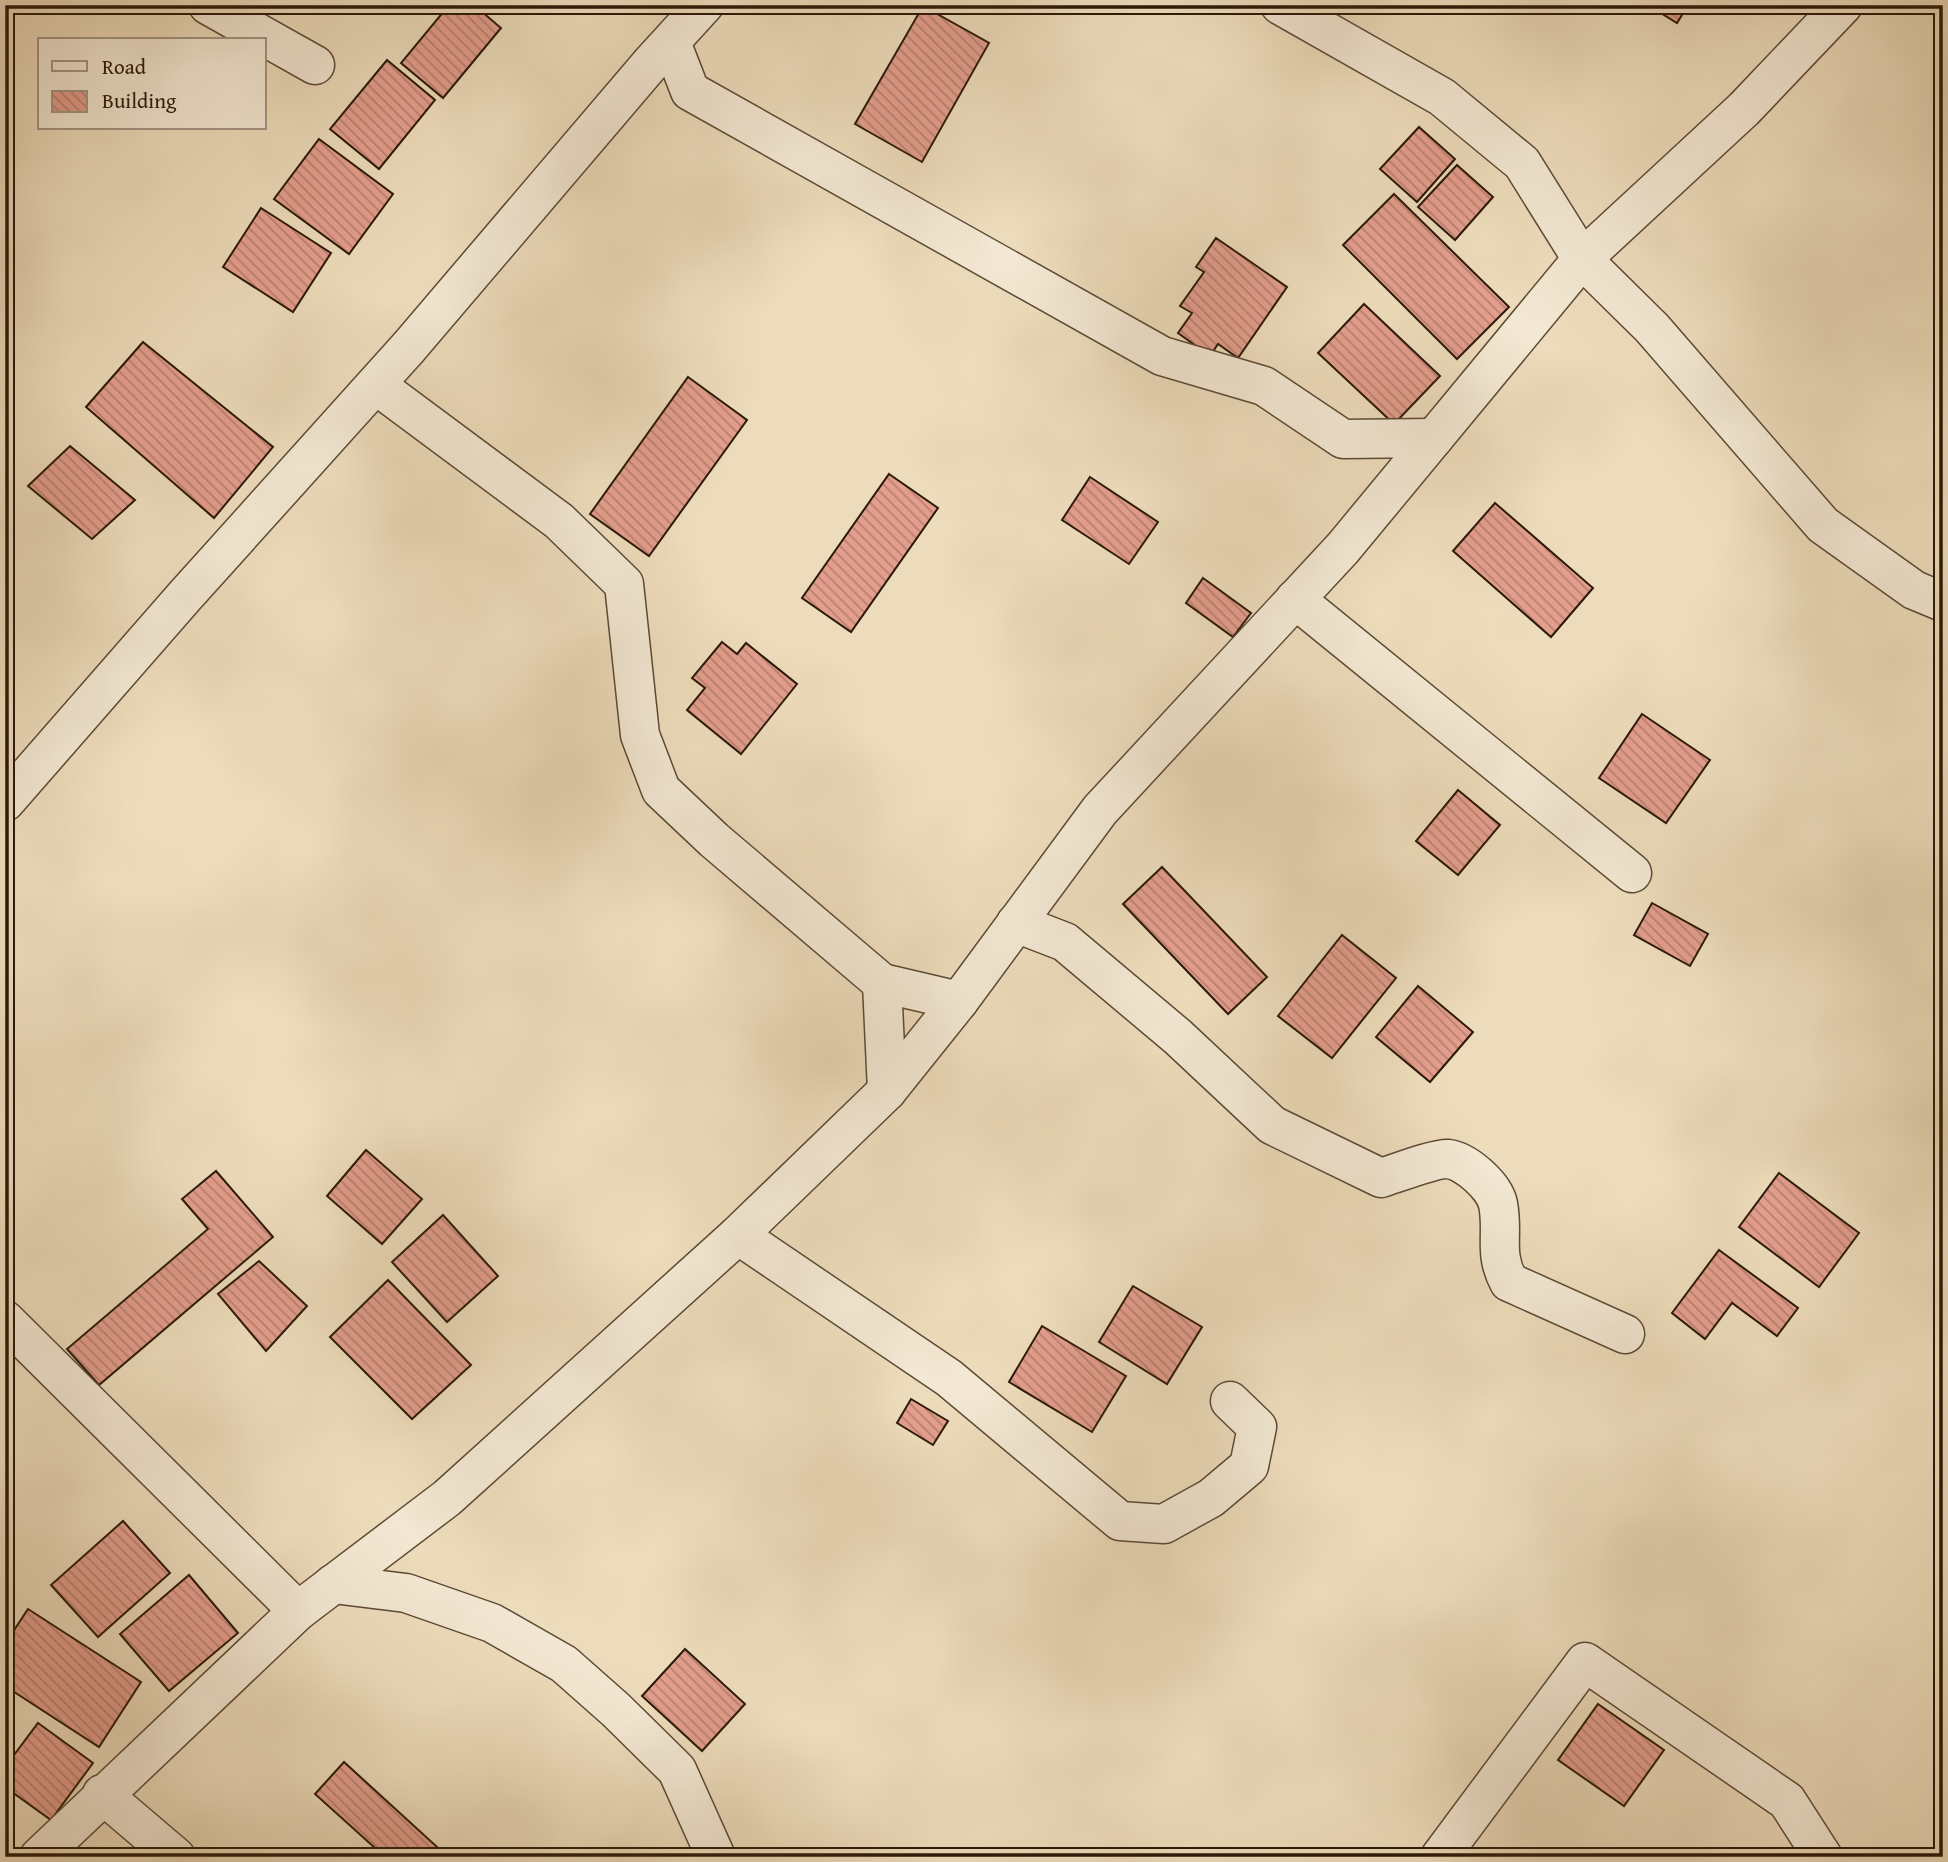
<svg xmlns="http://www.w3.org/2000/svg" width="1948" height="1862" font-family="'Gentium Book Plus',serif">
<defs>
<pattern id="building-back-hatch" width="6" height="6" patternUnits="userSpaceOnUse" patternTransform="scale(1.75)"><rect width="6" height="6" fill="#e49e8d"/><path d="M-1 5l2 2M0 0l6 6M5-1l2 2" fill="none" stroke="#b98071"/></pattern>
</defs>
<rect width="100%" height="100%" fill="#eddcbb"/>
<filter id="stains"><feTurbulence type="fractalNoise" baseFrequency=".00286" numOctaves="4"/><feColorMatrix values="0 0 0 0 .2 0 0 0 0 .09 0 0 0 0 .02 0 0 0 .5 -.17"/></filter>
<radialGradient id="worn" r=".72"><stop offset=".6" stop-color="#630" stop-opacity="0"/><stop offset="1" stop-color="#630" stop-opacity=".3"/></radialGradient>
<g fill="url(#building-back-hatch)" stroke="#2b1909" stroke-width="2">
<polygon points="449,5 474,5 501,28 443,98 401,63"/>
<polygon points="1648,5 1688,5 1677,23"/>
<polygon points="923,6 989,43 922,162 855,124"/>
<polygon points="387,60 435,100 379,169 330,129"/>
<polygon points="1419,127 1455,159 1417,202 1380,169"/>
<polygon points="319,139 393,194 349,254 274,199"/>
<polygon points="1457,165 1493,197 1455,240 1418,207"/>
<polygon points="1394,194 1509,307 1457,359 1343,245"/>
<polygon points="261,208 331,253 293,312 223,267"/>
<polygon points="1216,238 1287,287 1238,358 1218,344 1210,356 1178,333 1192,313 1180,306 1204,272 1196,267"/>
<polygon points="1364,304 1440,376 1394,424 1318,353"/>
<polygon points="143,342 273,447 214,518 86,407"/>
<polygon points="688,377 747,420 649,556 590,514"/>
<polygon points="70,446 135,500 92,539 28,486"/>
<polygon points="889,474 938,508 851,632 802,598"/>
<polygon points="1090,477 1158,522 1129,564 1062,520"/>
<polygon points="1495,503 1593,588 1551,637 1453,551"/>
<polygon points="1203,578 1251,613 1233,637 1186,603"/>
<polygon points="722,642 737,654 746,643 797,684 741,754 687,710 705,688 692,678"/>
<polygon points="1642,714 1710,760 1666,823 1599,778"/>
<polygon points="1458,790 1500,825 1458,875 1416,841"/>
<polygon points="1162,867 1267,977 1228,1014 1123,904"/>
<polygon points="1652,903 1708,934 1690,966 1634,935"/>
<polygon points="1342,935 1396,978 1332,1058 1278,1016"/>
<polygon points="1418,986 1473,1032 1430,1082 1376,1037"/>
<polygon points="366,1150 422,1199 382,1244 327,1196"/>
<polygon points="216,1171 273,1237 99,1385 67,1349 208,1229 182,1199"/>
<polygon points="1779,1173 1859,1233 1819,1287 1739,1227"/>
<polygon points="443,1215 498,1276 447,1322 392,1262"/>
<polygon points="1719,1250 1798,1308 1777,1336 1732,1303 1705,1339 1672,1313"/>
<polygon points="259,1261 307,1306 266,1351 218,1294"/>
<polygon points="388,1280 471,1365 412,1419 330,1337"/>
<polygon points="1133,1286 1202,1327 1167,1384 1099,1342"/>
<polygon points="1042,1326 1126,1376 1092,1432 1009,1382"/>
<polygon points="911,1399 948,1421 933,1445 897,1423"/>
<polygon points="123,1521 170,1573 98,1637 51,1585"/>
<polygon points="189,1575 238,1633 169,1691 120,1634"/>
<polygon points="28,1609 141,1682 99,1747 5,1686 5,1644"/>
<polygon points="685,1649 745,1704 702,1751 642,1696"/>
<polygon points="1598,1704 1664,1750 1624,1806 1558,1760"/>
<polygon points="38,1723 93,1763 51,1820 5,1787 5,1767"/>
<polygon points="5,1735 14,1743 5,1753"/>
<polygon points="344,1762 448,1857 385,1857 315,1794"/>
</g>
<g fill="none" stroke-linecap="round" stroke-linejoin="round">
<defs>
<g id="minor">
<polyline points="208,5 315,65"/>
<polyline points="1280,5 1442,97 1522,163 1582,259 1652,328 1823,525 1914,590 1943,602"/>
<polyline points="671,42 690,91 1162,356 1264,386 1343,439 1434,438"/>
<polyline points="376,385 559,521 624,584 640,735 661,790 714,840 882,983 959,1001"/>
<polyline points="1295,599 1632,873"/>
<polyline points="5,802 184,597 409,347 651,63 704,5"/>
<path d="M1016,923L1065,942L1178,1037L1272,1125L1381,1178C1394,1174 1436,1158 1448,1159C1466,1161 1494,1186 1498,1204C1504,1234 1493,1253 1509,1282L1625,1334"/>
<polyline points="882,983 887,1091"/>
<polyline points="738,1235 949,1378 1120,1521 1164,1524 1211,1498 1249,1466 1257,1427 1230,1401"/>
<polyline points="5,1320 298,1611"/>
<polyline points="333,1584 406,1593 492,1623 564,1664 616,1710 677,1770 716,1857"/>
<polyline points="102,1794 176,1857"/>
<polyline points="39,1857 298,1611 447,1498 738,1235 887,1091 959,1001 1100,810 1343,548 1582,259 1744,109 1843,5"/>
<polyline points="1440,1857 1585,1662 1787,1801 1823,1857"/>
</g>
</defs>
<use href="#minor" stroke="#5c4a36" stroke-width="41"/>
<use href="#minor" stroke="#f3e8d3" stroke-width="38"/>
</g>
<rect width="1948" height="1862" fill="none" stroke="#eddcbb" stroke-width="28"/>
<rect x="7" y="7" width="1934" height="1848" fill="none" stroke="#2b1909" stroke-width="3.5"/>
<rect x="14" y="14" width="1920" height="1834" fill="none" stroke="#2b1909" stroke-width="2"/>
<rect x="38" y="38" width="228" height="91" fill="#f3e8d3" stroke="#a39582" stroke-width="2"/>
<rect x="52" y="61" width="35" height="10" fill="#f3e8d3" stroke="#a39582" stroke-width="2"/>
<text x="102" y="74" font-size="21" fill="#2b1909">Road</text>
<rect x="52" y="91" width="35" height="21" fill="url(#building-back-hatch)" stroke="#a39582" stroke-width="2"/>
<text x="102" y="108" font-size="21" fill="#2b1909">Building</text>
<rect width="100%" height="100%" filter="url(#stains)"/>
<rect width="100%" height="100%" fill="url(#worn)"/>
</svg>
